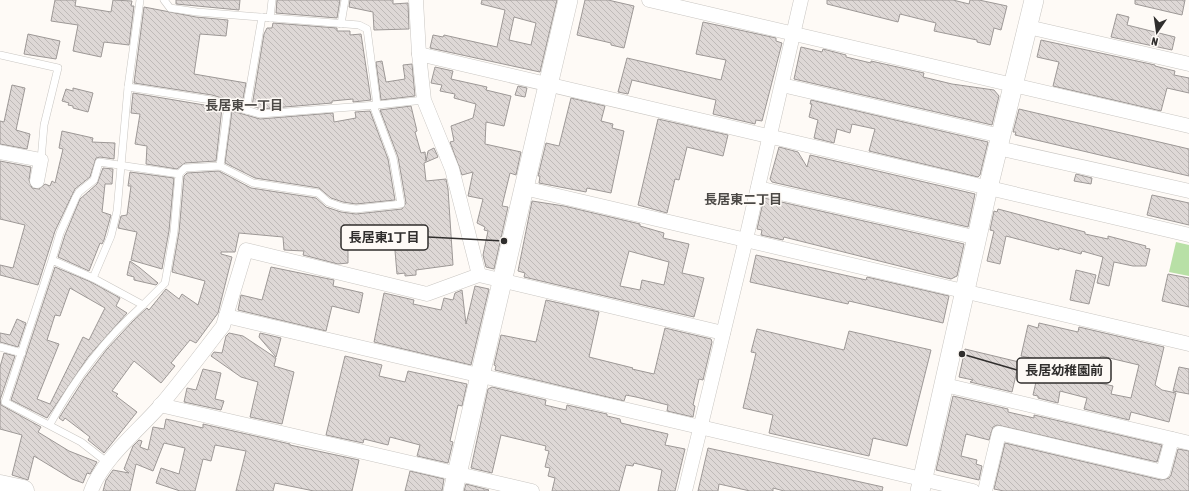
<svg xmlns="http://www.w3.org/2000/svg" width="1189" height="491" font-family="'Asap Condensed','Noto Sans JP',sans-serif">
<defs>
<pattern id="building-back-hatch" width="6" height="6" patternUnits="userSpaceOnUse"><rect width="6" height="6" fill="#ded8d6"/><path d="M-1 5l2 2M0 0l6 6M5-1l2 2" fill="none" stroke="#bfbab8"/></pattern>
</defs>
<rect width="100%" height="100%" fill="#fefaf6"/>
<polygon fill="#b8e0a6" points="1176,242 1189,245 1189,276 1169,272"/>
<g fill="url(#building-back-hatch)" stroke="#9d9896" fill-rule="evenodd">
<polygon points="55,0 76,0 75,6 111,12 113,0 132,1 131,6 134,6 129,45 104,42 101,57 73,51 78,25 51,21"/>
<polygon points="176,0 240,0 239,10 176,4"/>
<polygon points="277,0 340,0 337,18 276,13"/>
<polygon points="350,0 393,0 393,4 408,3 409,29 374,30 373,12 349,7"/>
<path d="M482,0H557L540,72L430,48L433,35L443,37L444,35L497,47L505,10L481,4ZM514,17L536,23L531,45L509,40Z"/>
<polygon points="585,0 608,0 634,6 624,48 611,45 611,43 577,35"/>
<polygon points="827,0 953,0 969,4 970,0 979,0 1007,6 1001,30 994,28 990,45 977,42 977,40 934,31 936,23 900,14 898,22 827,4"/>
<polygon points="1135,0 1185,0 1182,15 1135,4"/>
<polygon points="144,7 196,17 228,20 226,36 200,34 194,74 246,83 242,104 212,95 134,83"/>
<polygon points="1117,14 1129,17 1127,25 1175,37 1172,50 1111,37"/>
<polygon points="703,22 776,38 776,41 782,43 762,121 756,120 755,124 713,114 716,100 632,80 628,94 618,92 627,58 721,80 726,60 696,54"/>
<polygon points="273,23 337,28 337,31 350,31 350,35 361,34 371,100 353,102 353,99 332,101 332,103 261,109 252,106 264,34 267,28 272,28"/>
<polygon points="28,34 60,41 56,59 24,54"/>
<polygon points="1041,40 1155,65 1155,66 1175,71 1174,75 1189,78 1189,93 1167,88 1161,111 1053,86 1059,62 1037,57"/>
<polygon points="801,47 822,52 823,49 846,55 846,57 871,63 871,61 924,73 923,77 952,84 994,90 999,96 992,125 794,79"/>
<polygon points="382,61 386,82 405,79 403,65 412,64 415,96 381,100 376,62"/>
<polygon points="435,67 453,71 451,79 487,87 486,90 511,96 504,126 486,122 485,144 521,152 516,175 510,173 502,206 508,207 494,269 486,267 483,255 488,231 484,230 485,227 477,223 483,199 468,196 473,172 462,175 450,142 454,141 451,126 473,118 476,104 454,98 455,94 440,91 442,85 431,83"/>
<polygon points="12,85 25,88 16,130 30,134 27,149 0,144 0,121 4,122"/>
<polygon points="518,86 527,88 525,97 515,95"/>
<polygon points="73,88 93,93 88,112 73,108 73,106 68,105 69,103 62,101 66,89 73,91"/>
<polygon points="133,93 222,108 216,161 185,163 177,169 146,164 147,146 135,144 140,114 131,113"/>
<polygon points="571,98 605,106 601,121 613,124 612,128 624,131 611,193 587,188 586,192 539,183 540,176 538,176 546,143 559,146"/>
<polygon points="811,100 988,142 980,175 978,177 869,151 875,129 852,124 850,133 837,129 834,143 814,138 818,120 809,117 812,104 810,104"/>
<polygon points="411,106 417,131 415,132 421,153 425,152 426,161 428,151 434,148 438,157 424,163 426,181 446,179 448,189 453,265 416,270 416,275 405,276 405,273 397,274 394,239 348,243 348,263 338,264 303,255 304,251 284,250 283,237 239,233 235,252 221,252 221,254 232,257 218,313 196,343 190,340 171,363 175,366 161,383 134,361 112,391 118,394 116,396 137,412 104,453 88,440 90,437 65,418 63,421 59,418 84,379 107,349 133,321 147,308 149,310 166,289 179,299 182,294 198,305 205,281 172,272 179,232 184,176 187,173 219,171 251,188 316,198 326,207 341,212 356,214 402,209 406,203 398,157 380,110"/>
<polygon points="1019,109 1189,149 1189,176 1015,135 1016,132 1013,132"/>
<polygon points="232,111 260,119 333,113 334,122 356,118 355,112 370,111 388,159 395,200 356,204 343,202 331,198 319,188 255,178 225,163"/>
<polygon points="658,119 728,135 723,156 687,147 679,180 675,179 667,213 638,205"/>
<polygon points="62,131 93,138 92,142 115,143 114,159 100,157 96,158 90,177 75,189 55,231 38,285 0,275 0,265 13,268 25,225 0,219 0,161 31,167 29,180 32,188 39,189 45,184 50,186 52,181 55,183 63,149 59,148"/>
<polygon points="779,147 798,152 807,167 810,155 975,194 968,227 772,182 770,179"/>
<polygon points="103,168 113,169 112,184 105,184 102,212 111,215 104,240 102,244 100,243 89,271 58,257 65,235 80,199 97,184"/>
<polygon points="130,172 174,178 169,231 162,269 131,260 137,232 118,228 121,216 127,215 131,186 128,186"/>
<polygon points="1076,174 1092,178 1091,184 1074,181"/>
<polygon points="1152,195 1189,203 1189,225 1147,215"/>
<polygon points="764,198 964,244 957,276 951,279 784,237 783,240 761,235 762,230 757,229"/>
<path d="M532,201L564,206L640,224V226L664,233L663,238L689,244L682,273L704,278L694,317L524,277L525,273L518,271ZM629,251L669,262L664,285L642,280L640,290L620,286Z"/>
<polygon points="998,209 1062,226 1085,232 1085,234 1108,239 1108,236 1146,246 1145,248 1150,249 1146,266 1133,266 1114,262 1109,286 1097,283 1103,257 1082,251 1081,254 1059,248 1059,250 1006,236 1000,264 987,261 994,231 990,230 994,211 997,212"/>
<polygon points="756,255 866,280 867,277 949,296 943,323 849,301 848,304 750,282"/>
<polygon points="130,261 140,268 158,283 156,285 134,280 134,277 127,275"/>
<path d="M55,267L91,282L120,298L116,306L127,313L88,357L47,418L11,400ZM70,288L105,308L89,340L83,337L50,404L37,399L59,344L47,340L55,315L60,316Z"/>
<polygon points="271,267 334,280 333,286 363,293 359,313 332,306 326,331 238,310 241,295 262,300"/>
<polygon points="1076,270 1096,275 1089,304 1070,300"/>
<polygon points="1168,274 1189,278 1189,307 1162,301"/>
<polygon points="475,286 489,289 471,365 374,342 384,293 414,300 413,304 441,310 444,298 453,300 455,293 462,290 466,324"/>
<polygon points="546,300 599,312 589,357 633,368 632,369 654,374 665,328 711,339 712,342 703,380 699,379 693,405 695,406 693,417 667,411 668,405 636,397 626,395 624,401 495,370 496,366 494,365 501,335 536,342"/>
<polygon points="17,319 26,323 18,347 0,342 0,333 10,335"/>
<path d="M1039,323L1078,332L1079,327L1164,347L1155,385L1162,390L1176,393L1169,422L1131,412L1129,420L1084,409L1087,398L1060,391L1058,403L1038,398V396L1033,395L1041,360L1021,356L1028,325L1038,328ZM1101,356L1139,365L1131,398L1111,394L1113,386L1095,382Z"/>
<polygon points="757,329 844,350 849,331 931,350 907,446 873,438 869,456 769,433 773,415 743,408 756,353 751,352"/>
<polygon points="229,333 243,336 276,358 274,366 294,372 282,424 250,417 258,382 241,377 211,356 214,352 222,353 226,336"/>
<polygon points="260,333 281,338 276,357 259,337"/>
<polygon points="965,349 1019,362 1012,392 970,382 973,380 959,377"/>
<polygon points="4,353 15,356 0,400 1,405 41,427 38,432 69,451 97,462 90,474 87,473 83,483 72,479 34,456 28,480 12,475 22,435 0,429 0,367"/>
<polygon points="345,356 382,365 379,376 405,382 408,371 467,384 462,406 458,405 450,441 453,442 448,463 417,456 420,445 390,437 388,445 364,439 363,443 326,435"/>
<polygon points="1179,367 1189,369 1189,394 1173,391"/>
<polygon points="203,369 221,373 215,399 224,401 221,410 184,402 187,388 196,390"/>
<polygon points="492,387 546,400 545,405 566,410 567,405 607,414 607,416 620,419 621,423 668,434 665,445 685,449 675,491 658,491 662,470 634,463 633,466 626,465 619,491 552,491 555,478 548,476 550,468 545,467 549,451 545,450 546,446 501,435 492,473 471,468 488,389"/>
<polygon points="953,396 1008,409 1008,412 1034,418 1034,415 1162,445 1157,462 997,425 993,427 989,440 966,434 961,456 977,460 976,464 982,466 979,480 936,470"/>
<polygon points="166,419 203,428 203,424 290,444 290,445 359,460 352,491 314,491 275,483 273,491 236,491 246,451 215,445 211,461 203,459 195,491 180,491 156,483 161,468 179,474 185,448 164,443 153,471 136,464 130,491 103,491 106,480 113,470 129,473 124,469 133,446 139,440 142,441 140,447 148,450 153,427 164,429"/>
<polygon points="1005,443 1161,480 1169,478 1171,475 1178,449 1189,451 1189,491 1004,491 994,489"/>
<polygon points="708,448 883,487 882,491 784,491 773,488 773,491 750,491 719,484 718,491 698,491"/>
<polygon points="410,471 444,479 442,491 405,491"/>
<polygon points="466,484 489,490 488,491 464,491"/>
</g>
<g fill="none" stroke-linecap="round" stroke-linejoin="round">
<defs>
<g id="lane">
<polyline points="164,0 170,8 197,12 359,25 367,29 377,105 424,100"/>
<polyline points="270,18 272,0"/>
<polyline points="341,24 345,0"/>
<polyline points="0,55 58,68 44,125 41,160"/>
<polyline points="128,87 211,100 260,114 377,105"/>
<polyline points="246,110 262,17"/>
<polyline points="220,166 228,105"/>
<polyline points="179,174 185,168 220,166 253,183 318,193 328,202 342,207 356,209 401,204 393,158 373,105"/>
<polyline points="52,260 60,233 76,197 79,192 94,180 99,162 179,174 174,232 165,283 143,305 93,278 52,260 5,402 81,442 108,463"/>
<polyline points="93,278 111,236 117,211 128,87 140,0"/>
<polyline points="0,347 22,353"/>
<path d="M50,424C74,380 106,338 143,305"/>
</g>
<g id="street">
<polyline points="649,0 1189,126"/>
<polyline points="1028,27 1189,64"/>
<polyline points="419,54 1189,235"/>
<polyline points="782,85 1001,136"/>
<polyline points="998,148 1189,191"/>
<polyline points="0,152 41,160 37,181"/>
<polyline points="524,188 1189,344"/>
<polyline points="758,188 978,238"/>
<polyline points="479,275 723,333"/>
<polyline points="226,316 246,250 427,294 479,275 452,169 424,100 419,54 416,0"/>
<polyline points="945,385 1189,443"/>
<polyline points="160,405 532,491"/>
<path d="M91,491C102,460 138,431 160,406C182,380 202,353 223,326L226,316L973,491"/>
<polyline points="685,491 746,239 801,0"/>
<polyline points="985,491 999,433 1163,472 1172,439"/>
</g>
<g id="secondary">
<polyline points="453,491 568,0"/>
<polyline points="920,491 988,188 1034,0"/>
</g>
<polyline id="highway" points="0,486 23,491"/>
</defs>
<use href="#lane" stroke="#c9c6c2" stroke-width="8"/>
<use href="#street" stroke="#c9c6c2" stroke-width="15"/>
<use href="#secondary" stroke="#c9c6c2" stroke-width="20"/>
<use href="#highway" stroke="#c9c6c2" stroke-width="23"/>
<use href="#lane" stroke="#fff" stroke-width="7"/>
<use href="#street" stroke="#fff" stroke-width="14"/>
<use href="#secondary" stroke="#fff" stroke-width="19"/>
<use href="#highway" stroke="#fff" stroke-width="22"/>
</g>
<g text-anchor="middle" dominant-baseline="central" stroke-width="3" stroke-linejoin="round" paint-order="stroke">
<g font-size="13" font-weight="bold" fill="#4c4946" stroke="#fefaf6">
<text x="244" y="105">長居東一丁目</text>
<text x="743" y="199">長居東二丁目</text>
</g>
</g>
<path fill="none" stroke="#302e2d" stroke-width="1.5" d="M504 241L428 237M962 354L1017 370"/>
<g fill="#302e2d" stroke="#fefaf6" stroke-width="1.5">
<circle cx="504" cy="241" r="4"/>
<circle cx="962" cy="354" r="4"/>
</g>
<g fill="#fefaf6" stroke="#302e2d" stroke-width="1.5">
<rect x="341" y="225" width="87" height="25" rx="4"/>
<rect x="1017" y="358" width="94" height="25" rx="4"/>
</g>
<g font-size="13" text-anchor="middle" font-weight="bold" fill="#302e2d">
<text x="384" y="242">長居東1丁目</text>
<text x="1064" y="375">長居幼稚園前</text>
</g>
<g transform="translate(1157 32) rotate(193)" stroke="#fefaf6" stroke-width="3" paint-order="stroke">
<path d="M0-3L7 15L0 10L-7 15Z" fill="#302e2d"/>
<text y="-6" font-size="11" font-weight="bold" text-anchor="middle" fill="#302e2d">N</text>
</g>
</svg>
